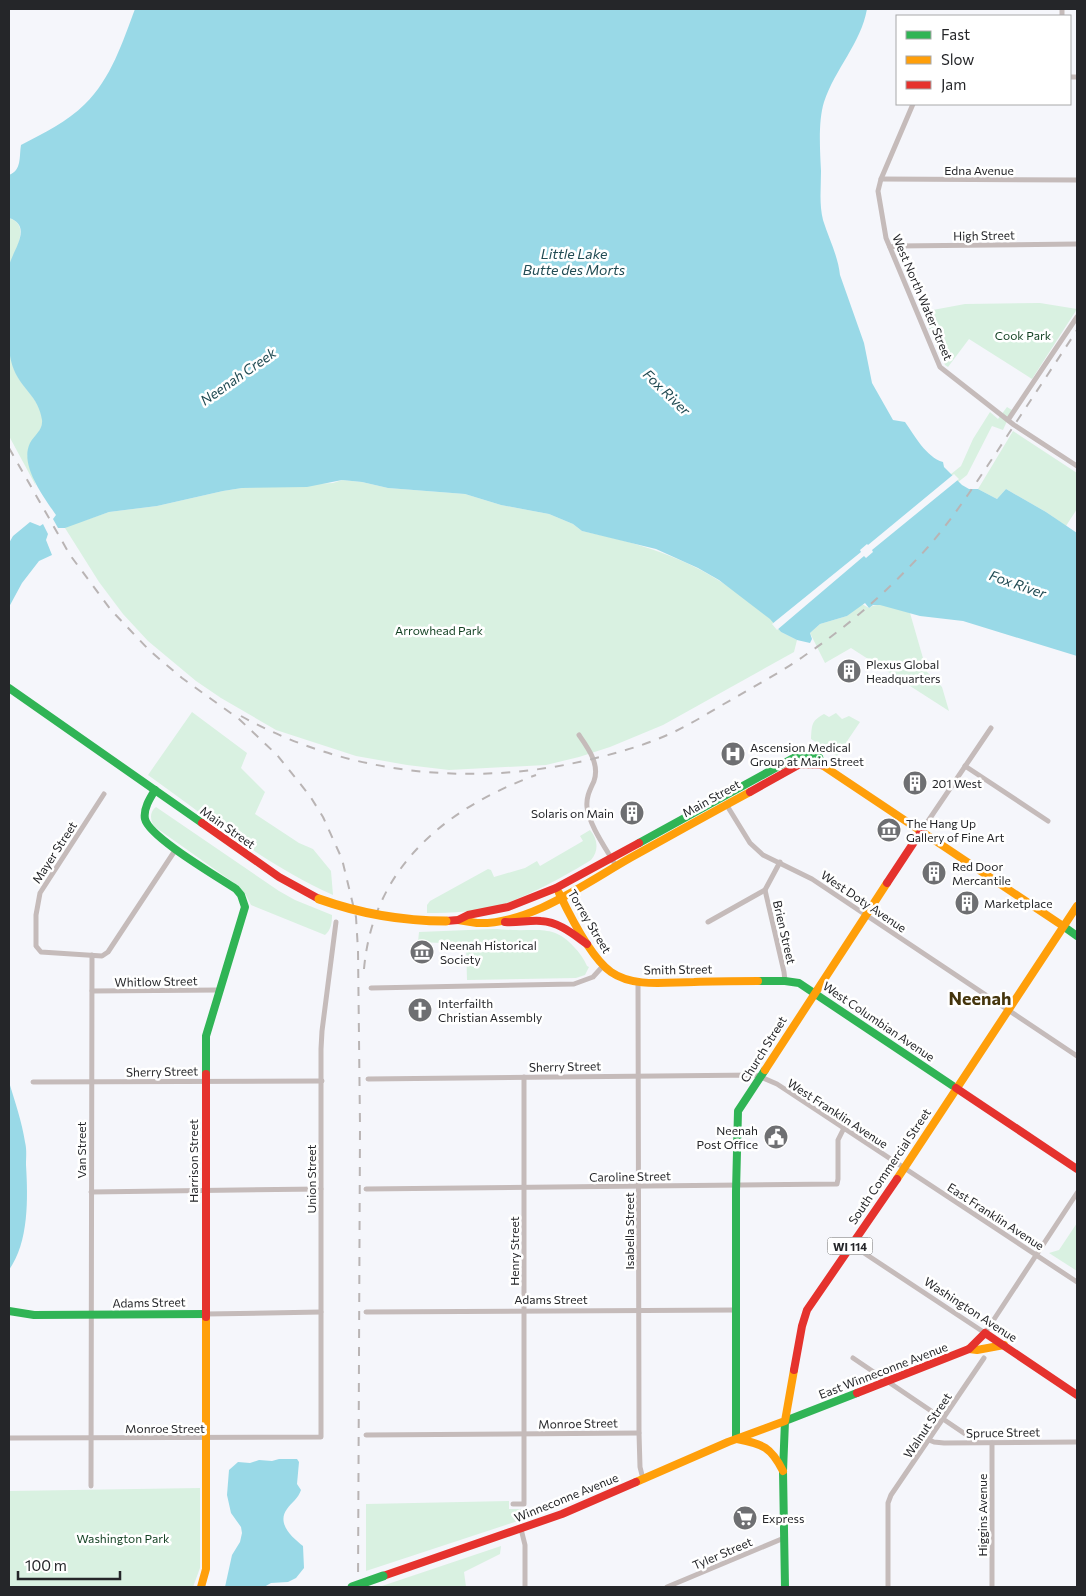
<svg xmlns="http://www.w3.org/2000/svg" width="1086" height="1596" font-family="Commissioner,sans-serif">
<rect width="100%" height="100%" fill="#f5f6fb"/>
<g fill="#d9f1e1">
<path d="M9,218C32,225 14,252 9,266Z"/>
<polygon points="1040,303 1077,309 1032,379 969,339 948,367 945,365 922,312 965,304"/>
<path d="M9,345C11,353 11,362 14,369C20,388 53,409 39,432L83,521L109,512L157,506L223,491L242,488L333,483L342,480L362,482L388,488L465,494L501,505L549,514L573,524L582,531C630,541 677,554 718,580C737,591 753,606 771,619L961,466L973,439L990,412L998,419L1007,407L1012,410L1003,430L992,426L967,475L777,626L781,632L797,640L794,652L663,725L610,747L579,757L546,765L449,770L407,765L356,756L276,730L221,698L196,681L148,641L123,614L99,582L65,528L72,524L27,454L36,486L9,436Z"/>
<polygon points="1013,431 1077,473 1077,509 1066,526 1046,512 1006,489 997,499 978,489"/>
<path d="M862,604L869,608C880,600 898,609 910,613L927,672L942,687L949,711L851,648L825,663L810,633L820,624L847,616Z"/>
<path d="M192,712L247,753L241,768L265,792L255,814L299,843L313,849L331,871L333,895C266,865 208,818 148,775Z"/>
<path d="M836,713L842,719L849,716L860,722L837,756L811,739C812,725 811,721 824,714L829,717Z"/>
<path d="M156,807L279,891L295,900L332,915C332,923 331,930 325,935L251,905L246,895L237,885L155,827C150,821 149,812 156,807Z"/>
<path d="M590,830C598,839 599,851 591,860C567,875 530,895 504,904C479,912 452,913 427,913V905L430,901L488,869L491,870L494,877L525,868L537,861L540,866L583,841L580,836Z"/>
<path d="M493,929C500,929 506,930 513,930C538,931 555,925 574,947C579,952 584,959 587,966L589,967L585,975L576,978L467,980L466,944L418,942L419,932Z"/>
<polygon points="1077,1223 1077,1271 1049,1253 1059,1250"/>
<polygon points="200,1488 200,1568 193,1587 9,1587 9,1491"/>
<polygon points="509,1501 509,1509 529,1509 530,1517 366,1571 366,1504"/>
<polygon points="501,1546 500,1554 464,1572 466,1587 379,1587"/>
</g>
<g fill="#99d9e7">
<path d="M135,9H867C861,43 835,69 824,102C818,121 820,151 821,171C821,188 819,204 823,220C829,239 838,256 840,275L864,343L872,383L893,420L905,422C915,436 926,457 943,462L944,467L962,485L969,489H978L997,499L1006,489L1046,512L1077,533V656L963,621L920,616L880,605H873L869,608L865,603L847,616L820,624L810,633L812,639L810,643L797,640L781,632L770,619L719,580L698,568L656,549L582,531L573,524L549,514L501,505L465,494L388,488L362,482L342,480L307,487L242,488L223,491L157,506L109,512L65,528H58L53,519L56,515C44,497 19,465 30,443C35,434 43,430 42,420C39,397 21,388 14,370C5,348 9,314 9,290C9,283 8,275 9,267C10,254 35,226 9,218V175C22,170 19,157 21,145C44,133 67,122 85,104C111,79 123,41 135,9Z"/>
<polygon points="30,522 40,526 43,524 48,534 46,540 52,555 39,561 22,583 9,607 9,543 13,536"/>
<path d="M9,1082C15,1102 22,1122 25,1142C27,1150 26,1158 26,1165C28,1198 29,1242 9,1270Z"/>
<path d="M279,1459H297L299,1462L297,1484L301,1490C298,1499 292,1502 287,1509C276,1524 293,1538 303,1546L304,1568L296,1578L288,1582L271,1583L264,1587H225L232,1555L240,1542L242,1533L241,1527L231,1513L227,1495L229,1470L238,1462L250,1463L259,1460L272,1461Z"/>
</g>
<polygon fill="#f5f6fb" points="954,474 959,479 872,550 873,552 866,558 864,556 777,630 772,624 861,552 860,550 867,544 868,545"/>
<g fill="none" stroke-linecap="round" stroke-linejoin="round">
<g stroke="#c5bbba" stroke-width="5">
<polyline points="1062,16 1062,9"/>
<polyline points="1070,77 1077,77"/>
<polyline points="913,104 881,179 878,191 886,238 940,367 1014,425 1077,466"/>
<polyline points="881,179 1077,180"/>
<polyline points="890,247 896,246 1077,244"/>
<polyline points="1008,420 1077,317"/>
<path d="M579,735C588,748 600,764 594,781C590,790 586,797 587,807C589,825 607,850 616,866"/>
<polyline points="965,766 1048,821"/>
<polyline points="104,794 40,893 36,915 36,946 41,952 102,956 108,952 176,849"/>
<polyline points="726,804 750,843 763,855 812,879 1077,1056"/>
<polyline points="922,830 991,728"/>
<polyline points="780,862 765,890 784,972 785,981"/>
<polyline points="708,922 765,890"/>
<polyline points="638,982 639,1433 640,1467 643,1479"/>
<polyline points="371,988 574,984 593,977 603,966"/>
<polyline points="92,991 219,990"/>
<polyline points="368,1079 756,1075 777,1084 1077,1282"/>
<polyline points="33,1082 322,1081"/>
<polyline points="366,1189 837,1184 838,1179 838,1140 844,1128"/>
<polyline points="91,1192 321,1189"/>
<polyline points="852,1245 985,1333 1077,1193"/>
<polyline points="366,1312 736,1310"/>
<polyline points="206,1314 321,1312"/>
<polyline points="853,1358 977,1442"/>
<polyline points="366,1435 639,1433"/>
<polyline points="9,1438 321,1437 321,1049 322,1031 336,922"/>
<polyline points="929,1440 934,1442 944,1443 1077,1442"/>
<polyline points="992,1443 992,1587"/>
<polyline points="91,1486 92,955"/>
<polyline points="513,1504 524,1504 524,1077"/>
<polyline points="521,1529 525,1545 525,1587"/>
<polyline points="667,1587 784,1538"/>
<polyline points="888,1587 888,1503 891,1495 984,1358"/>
</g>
<g stroke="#30b455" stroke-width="8">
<polyline points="9,688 202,823"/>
<path d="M155,790C150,798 143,809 145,819C149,837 218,877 236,889L241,895L245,907L206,1036V1074"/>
<polyline points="639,843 799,755 809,754 819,757 822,765"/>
<polyline points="1063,926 1077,936"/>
<polyline points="758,981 785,981 799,983 956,1088"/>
<polyline points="9,1311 34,1315 206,1314"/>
<polyline points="736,1439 736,1191 738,1111 765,1070"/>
<polyline points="785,1587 783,1471 785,1421 857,1393"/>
</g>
<g stroke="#ff9f0a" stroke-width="8">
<polyline points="822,765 1063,926"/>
<path d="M559,893C570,916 591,958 611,972C634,988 667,982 694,982C715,981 737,981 758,981"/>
<path d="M458,920C464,921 471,922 477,923C529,925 586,883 630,858C670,836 709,814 750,792"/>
<polyline points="765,1070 887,883"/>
<polyline points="897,1179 1077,906"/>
<polyline points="969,1349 977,1350 1004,1345"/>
<path d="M737,1439C763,1444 771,1447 783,1471"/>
<polyline points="636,1482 728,1442 785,1421 794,1370"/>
<polyline points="201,1587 206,1569 206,1317"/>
</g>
<g stroke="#e5322d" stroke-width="8">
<polyline points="750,792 800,764 822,765"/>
<polyline points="202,823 279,877 319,899"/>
<polyline points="887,883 922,830"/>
<polyline points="446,921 458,920 468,915 508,907 556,888 639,843"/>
<path d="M505,922C517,923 529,920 541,921C559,922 573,934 587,944"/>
<polyline points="206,1074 206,1317"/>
<polyline points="956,1088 1077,1169"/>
<polyline points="794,1370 802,1326 807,1310 897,1179"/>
<polyline points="857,1393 969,1349 985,1333 1077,1395"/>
<polyline points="383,1576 562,1514 636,1482"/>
</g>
<g stroke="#b9b4b4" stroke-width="2" stroke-dasharray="9 9" stroke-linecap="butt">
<polyline points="9,448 70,555 111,610 150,651 182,678 239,719 277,755 310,796 323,817 342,859 356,917 358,950 360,1126 358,1587"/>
<path d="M241,716C347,775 474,788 592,759C617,753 642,746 665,736C691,725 714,709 738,696C760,683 783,671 804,656C850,625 891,588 928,547C954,517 976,483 998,450C1024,410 1051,370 1077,330"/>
<path d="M364,969C373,867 446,808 536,775"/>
</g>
<polyline stroke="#30b455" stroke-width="9" points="352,1587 383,1576"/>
<path stroke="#ff9f0a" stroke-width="9" d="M319,899C361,914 402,921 446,921"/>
</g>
<defs>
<symbol id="building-disc" viewBox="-11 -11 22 22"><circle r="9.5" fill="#6e6f72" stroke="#fff"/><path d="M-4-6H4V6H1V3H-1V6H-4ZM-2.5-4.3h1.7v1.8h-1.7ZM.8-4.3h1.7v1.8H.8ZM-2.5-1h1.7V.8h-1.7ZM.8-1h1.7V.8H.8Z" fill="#fff"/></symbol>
<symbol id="hospital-disc" viewBox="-11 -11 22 22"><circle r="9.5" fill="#6e6f72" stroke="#fff"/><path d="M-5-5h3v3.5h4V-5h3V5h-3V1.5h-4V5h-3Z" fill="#fff"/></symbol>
<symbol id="museum-disc" viewBox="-11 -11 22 22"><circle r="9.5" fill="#6e6f72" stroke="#fff"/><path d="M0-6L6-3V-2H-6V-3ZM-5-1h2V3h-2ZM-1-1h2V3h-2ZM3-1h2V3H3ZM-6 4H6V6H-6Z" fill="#fff"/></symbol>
<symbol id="church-disc" viewBox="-11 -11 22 22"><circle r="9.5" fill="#6e6f72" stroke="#fff"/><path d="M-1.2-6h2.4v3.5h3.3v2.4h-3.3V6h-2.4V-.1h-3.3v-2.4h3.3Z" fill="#fff"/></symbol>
<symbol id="civic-disc" viewBox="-11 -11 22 22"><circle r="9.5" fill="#6e6f72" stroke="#fff"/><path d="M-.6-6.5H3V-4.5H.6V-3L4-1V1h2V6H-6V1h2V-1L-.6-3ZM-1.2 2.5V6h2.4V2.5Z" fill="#fff"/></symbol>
<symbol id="supermarket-disc" viewBox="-11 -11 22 22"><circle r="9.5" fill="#6e6f72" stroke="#fff"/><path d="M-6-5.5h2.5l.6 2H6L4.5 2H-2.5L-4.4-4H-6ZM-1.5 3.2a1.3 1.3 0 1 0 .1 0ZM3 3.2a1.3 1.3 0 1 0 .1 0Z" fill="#fff"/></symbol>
</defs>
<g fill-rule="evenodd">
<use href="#building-disc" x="835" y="657" width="28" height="28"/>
<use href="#hospital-disc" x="719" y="740" width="28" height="28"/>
<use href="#building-disc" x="901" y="769" width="28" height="28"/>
<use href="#building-disc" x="618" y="799" width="28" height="28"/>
<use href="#museum-disc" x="875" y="816" width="28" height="28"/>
<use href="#building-disc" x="920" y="859" width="28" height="28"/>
<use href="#building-disc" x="953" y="889" width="28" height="28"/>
<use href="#museum-disc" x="408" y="938" width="28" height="28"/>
<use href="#church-disc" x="406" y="996" width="28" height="28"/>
<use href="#civic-disc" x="762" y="1123" width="28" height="28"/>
<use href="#supermarket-disc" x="731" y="1504" width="28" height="28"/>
</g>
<g text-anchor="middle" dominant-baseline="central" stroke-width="5" stroke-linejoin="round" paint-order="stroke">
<rect fill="#fff" stroke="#666769" stroke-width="1" x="827.5" y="1237.5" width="45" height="17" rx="4"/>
<g font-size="11" font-weight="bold" fill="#252629">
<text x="850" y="1246">WI 114</text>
</g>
<g font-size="12" fill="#252629" stroke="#fff">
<text x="979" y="170">Edna Avenue</text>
<text transform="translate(984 235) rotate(-1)">High Street</text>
<text transform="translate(923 297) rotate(67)">West North Water Street</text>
<text transform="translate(711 798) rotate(-29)">Main Street</text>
<text transform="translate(228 827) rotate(35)">Main Street</text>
<text transform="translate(54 852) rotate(-57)">Mayer Street</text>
<text transform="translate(864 901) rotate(34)">West Doty Avenue</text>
<text transform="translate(590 921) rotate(59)">Torrey Street</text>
<text transform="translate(785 932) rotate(77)">Brien Street</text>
<text transform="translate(678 969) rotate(-1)">Smith Street</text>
<text transform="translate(156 981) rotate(-1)">Whitlow Street</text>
<text transform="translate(879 1021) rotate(34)">West Columbian Avenue</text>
<text transform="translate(763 1049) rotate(-58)">Church Street</text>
<text transform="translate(565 1066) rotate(-1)">Sherry Street</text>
<text transform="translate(162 1071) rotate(-1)">Sherry Street</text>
<text transform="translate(838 1113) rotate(33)">West Franklin Avenue</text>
<text transform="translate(81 1150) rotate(-90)">Van Street</text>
<text transform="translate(193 1161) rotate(-90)">Harrison Street</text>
<text transform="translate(889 1166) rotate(-56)">South Commercial Street</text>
<text transform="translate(630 1176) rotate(-1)">Caroline Street</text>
<text transform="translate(311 1179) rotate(-90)">Union Street</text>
<text transform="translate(996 1216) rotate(33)">East Franklin Avenue</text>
<text transform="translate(629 1231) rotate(-90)">Isabella Street</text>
<text transform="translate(514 1251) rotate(-90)">Henry Street</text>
<text x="551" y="1299">Adams Street</text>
<text transform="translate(149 1302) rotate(-1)">Adams Street</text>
<text transform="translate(971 1309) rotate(33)">Washington Avenue</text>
<text transform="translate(883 1370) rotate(-21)">East Winneconne Avenue</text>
<text transform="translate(578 1423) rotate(-1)">Monroe Street</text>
<text transform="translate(927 1425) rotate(-56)">Walnut Street</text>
<text x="165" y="1428">Monroe Street</text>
<text transform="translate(1003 1432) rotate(-1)">Spruce Street</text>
<text transform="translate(566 1497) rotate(-22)">Winneconne Avenue</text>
<text transform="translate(982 1515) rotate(-90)">Higgins Avenue</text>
<text transform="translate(722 1553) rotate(-23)">Tyler Street</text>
</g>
<g font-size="12" fill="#103f20" stroke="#fff">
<text x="1023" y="335">Cook Park</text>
<text x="439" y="630">Arrowhead Park</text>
<text x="123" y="1538">Washington Park</text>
</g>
<g font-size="12" fill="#252629" stroke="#fff" text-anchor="start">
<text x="866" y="664">Plexus Global<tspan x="866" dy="14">Headquarters</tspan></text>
<text x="750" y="747">Ascension Medical<tspan x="750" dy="14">Group at Main Street</tspan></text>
<text x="932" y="783">201 West</text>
<text x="614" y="813" text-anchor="end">Solaris on Main</text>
<text x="906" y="823">The Hang Up<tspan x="906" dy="14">Gallery of Fine Art</tspan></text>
<text x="952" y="866">Red Door<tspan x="952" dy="14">Mercantile</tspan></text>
<text x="984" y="903">Marketplace</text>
<text x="440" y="945">Neenah Historical<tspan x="440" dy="14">Society</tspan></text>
<text x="438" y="1003">Interfailth<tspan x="438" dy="14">Christian Assembly</tspan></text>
<text x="758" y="1130" text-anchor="end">Neenah<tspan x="758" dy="14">Post Office</tspan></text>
<text x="762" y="1518">Express</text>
</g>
<g font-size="14" font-style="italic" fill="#214b53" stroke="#fff">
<text x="574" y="253">Little Lake<tspan x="574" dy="16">Butte des Morts</tspan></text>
<text transform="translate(238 376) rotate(-35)">Neenah Creek</text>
<text transform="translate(667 392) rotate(44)">Fox River</text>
<text transform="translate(1018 584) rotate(19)">Fox River</text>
</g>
<g font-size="18" font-weight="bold" fill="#45350c" stroke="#fff">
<text x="980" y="998">Neenah</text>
</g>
</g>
<rect width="1086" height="1596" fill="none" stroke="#252629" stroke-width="20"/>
<rect x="896" y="15" width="175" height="90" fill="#ffffff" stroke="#a8a8a9"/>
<rect x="906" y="31" width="25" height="8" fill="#30b455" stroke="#a8a8a9"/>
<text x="941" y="40" font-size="15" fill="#252629">Fast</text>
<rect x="906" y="56" width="25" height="8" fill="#ff9f0a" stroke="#a8a8a9"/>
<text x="941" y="65" font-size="15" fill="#252629">Slow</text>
<rect x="906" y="81" width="25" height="8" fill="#e5322d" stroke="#a8a8a9"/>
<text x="941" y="90" font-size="15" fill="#252629">Jam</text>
<path d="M18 1571v8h102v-8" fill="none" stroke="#252629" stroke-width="2.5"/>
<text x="25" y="1571" font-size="15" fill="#252629" stroke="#ffffff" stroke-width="4" paint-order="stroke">100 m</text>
</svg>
